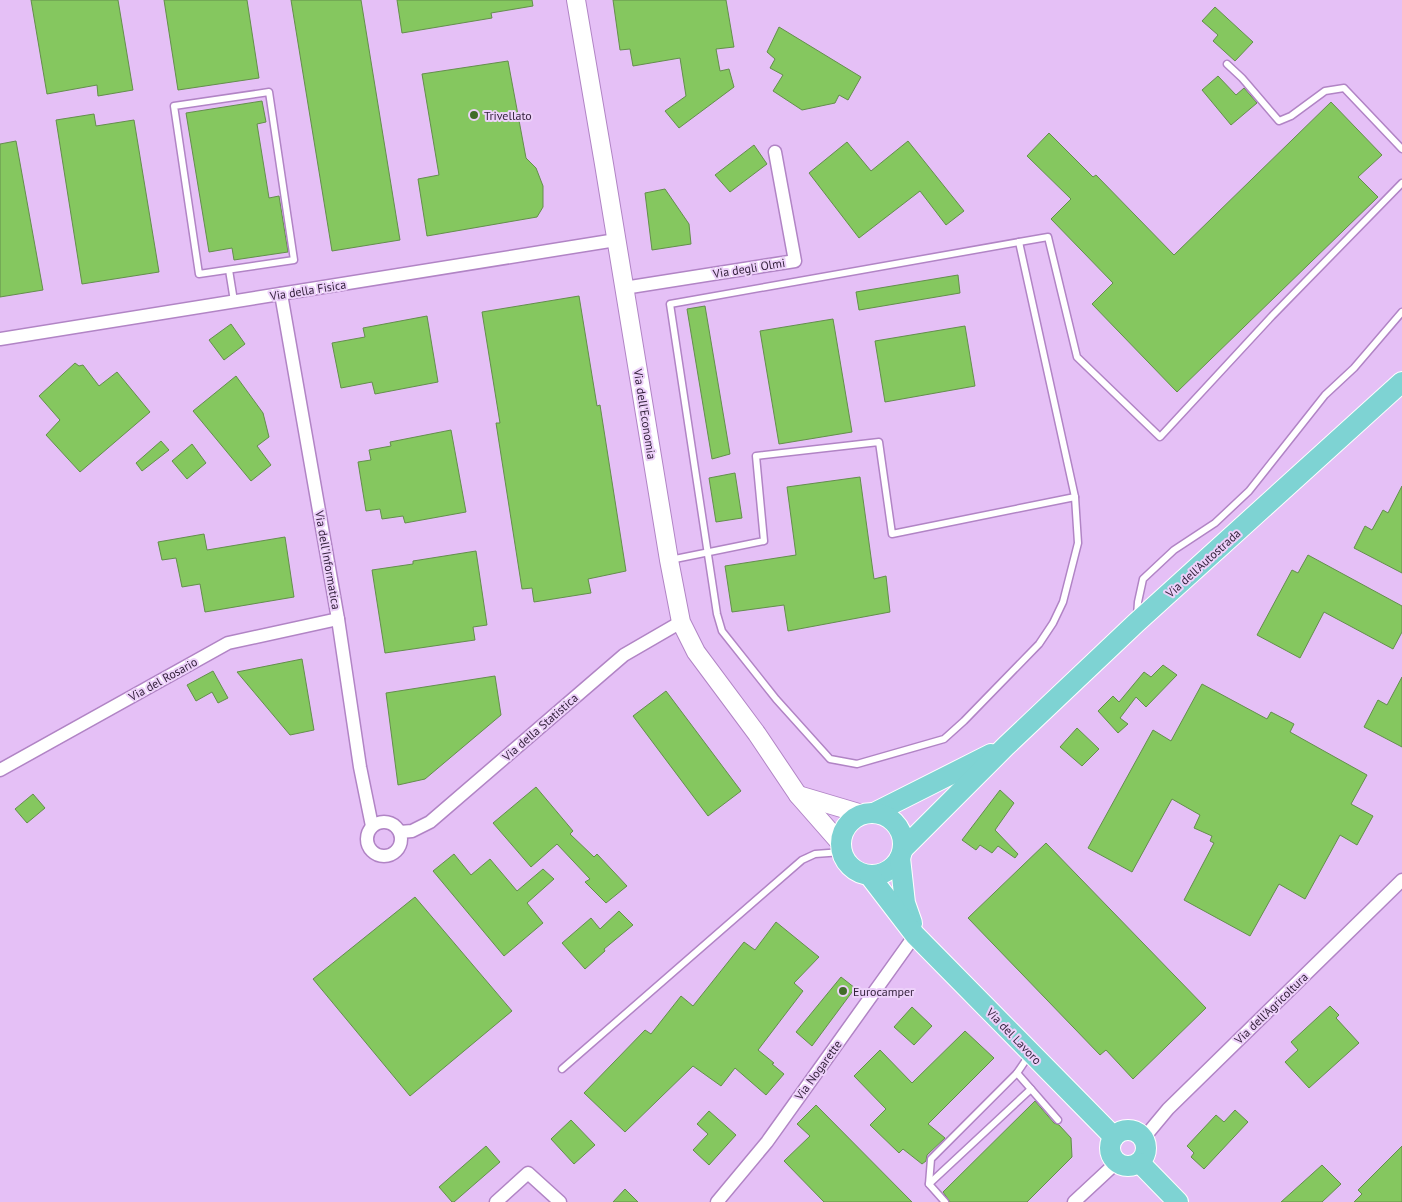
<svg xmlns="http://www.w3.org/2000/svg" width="1402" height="1202" font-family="'PT Sans',sans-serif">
<rect width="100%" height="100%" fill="#e5c0f6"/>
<g fill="#85c75f" stroke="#648e4c">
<polygon points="31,0 118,0 133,90 98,96 97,85 47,94"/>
<polygon points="164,0 247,0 259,78 178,90"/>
<polygon points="291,0 361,0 400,240 332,251"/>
<polygon points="397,0 532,0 533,6 491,13 492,18 402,33"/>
<polygon points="613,0 726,0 734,47 716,49 720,71 729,69 734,87 679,128 665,111 686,96 680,58 633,66 630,49 620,50"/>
<polygon points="1215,7 1253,42 1235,61 1213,41 1218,35 1202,21"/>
<polygon points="779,27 861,77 848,100 839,95 835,103 802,110 773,91 783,75 770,68 775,59 767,52"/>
<polygon points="508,61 526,158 536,168 543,186 543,207 537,217 427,236 418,179 439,175 422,74"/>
<polygon points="1218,76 1236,95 1244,88 1257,103 1231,125 1202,90"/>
<polygon points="262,101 266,122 257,124 269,198 279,196 288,252 234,260 232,248 209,252 186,113"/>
<polygon points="1331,102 1382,155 1358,177 1378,197 1177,392 1092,304 1113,283 1051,219 1071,199 1027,156 1049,133 1093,177 1096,175 1174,255"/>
<polygon points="94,114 96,126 134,120 159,272 82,284 56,120"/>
<polygon points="16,141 43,290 0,297 0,144"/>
<polygon points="908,141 964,211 946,225 920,191 859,238 809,173 847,142 871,171"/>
<polygon points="754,145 767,164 730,192 715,175"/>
<polygon points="665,189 689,224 691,244 652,250 645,193"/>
<polygon points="958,275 960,293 859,310 856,292"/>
<polygon points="579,296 597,406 600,405 626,571 588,579 591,593 534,602 532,588 522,589 496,423 500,423 482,312"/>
<polygon points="705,306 730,454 712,459 687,309"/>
<polygon points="427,316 438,382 375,394 372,382 341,388 332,343 365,337 363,328"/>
<polygon points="833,319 852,432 779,444 760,331"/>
<polygon points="231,324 245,344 224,360 209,340"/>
<polygon points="965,326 975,386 885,402 875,341"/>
<polygon points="75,363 79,366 83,365 99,386 117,372 150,412 80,472 46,435 60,420 39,396"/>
<polygon points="236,376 263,413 269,437 257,446 271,465 251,481 193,411"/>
<polygon points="451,430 466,512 405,523 403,516 382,519 380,509 366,511 358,462 371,460 369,450 391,446 390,442"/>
<polygon points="161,441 169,450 142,471 136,463"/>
<polygon points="192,444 206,463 187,479 172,461"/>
<polygon points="735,473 742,518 716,522 709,478"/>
<polygon points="860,477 874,579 886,576 890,612 788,631 784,605 732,612 725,566 796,555 787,487"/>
<polygon points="1402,486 1402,573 1354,548 1365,526 1372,530 1383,510 1388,513"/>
<polygon points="204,534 207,550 285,537 294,597 205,612 200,584 182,587 176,558 162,560 158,542"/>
<polygon points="476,551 487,625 473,627 475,640 385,653 372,570 413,564 413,561"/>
<polygon points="1308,555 1402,606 1402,632 1393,649 1324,612 1300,658 1257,635 1292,570 1298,573"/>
<polygon points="302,659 314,730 290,735 237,672"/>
<polygon points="1163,665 1177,675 1146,707 1136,697 1120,718 1128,724 1118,733 1098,711 1113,696 1119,702 1144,672 1151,677"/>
<polygon points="213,671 228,698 218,703 212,692 196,701 187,685"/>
<polygon points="495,676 501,715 425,779 398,785 386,693"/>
<polygon points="1402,677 1402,747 1364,727 1378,700 1387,705"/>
<polygon points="1202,684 1267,719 1271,712 1294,724 1290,732 1367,775 1351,804 1373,816 1357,845 1340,835 1305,899 1279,884 1250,936 1184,900 1214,843 1210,841 1212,836 1194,828 1200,815 1172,799 1132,872 1088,848 1153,730 1171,741"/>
<polygon points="666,691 741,791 708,816 633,716"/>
<polygon points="1077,728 1099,749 1082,766 1060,747"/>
<polygon points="536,787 573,831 570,834 594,857 597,854 627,886 606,903 585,882 590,879 557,844 531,867 493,823"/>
<polygon points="1000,790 1014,803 995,830 1018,854 1015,858 998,846 992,853 980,845 976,850 962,840"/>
<polygon points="33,794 45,808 27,823 15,809"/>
<polygon points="1046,843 1206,1008 1133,1079 1106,1050 1100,1055 968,918"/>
<polygon points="454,854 471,875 490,859 517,891 543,869 554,879 527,903 543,923 504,956 433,871"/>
<polygon points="415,897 512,1011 410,1096 313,979"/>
<polygon points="619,911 633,925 604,949 605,951 585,969 562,943 591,918 600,929"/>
<polygon points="776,922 819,957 794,983 803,991 758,1050 774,1063 772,1064 784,1074 766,1095 735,1068 721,1086 693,1066 625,1132 584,1093 645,1030 651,1034 681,996 693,1006 744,942 755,950"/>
<polygon points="841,977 855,988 812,1046 796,1032"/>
<polygon points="1330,1006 1339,1015 1336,1018 1359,1043 1309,1088 1285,1062 1298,1050 1291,1042"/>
<polygon points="912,1007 932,1026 914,1045 894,1027"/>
<polygon points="965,1031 994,1058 928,1124 945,1138 927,1155 926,1161 922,1164 903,1149 899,1153 870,1125 886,1109 854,1076 880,1050 912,1083"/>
<polygon points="1035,1101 1054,1123 1059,1125 1071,1138 1072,1157 1027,1202 950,1202 943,1192"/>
<polygon points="816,1105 912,1202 824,1202 784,1161 810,1136 797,1124"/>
<polygon points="1235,1110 1248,1122 1204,1169 1191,1157 1194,1153 1187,1146 1216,1115 1224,1122"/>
<polygon points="709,1111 736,1135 709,1165 693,1150 708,1134 697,1124"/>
<polygon points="571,1120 595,1145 574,1164 551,1139"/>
<polygon points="486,1146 500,1162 454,1202 452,1202 439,1187"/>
<polygon points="1402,1146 1402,1202 1354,1202 1362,1194 1358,1190"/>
<polygon points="1322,1165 1341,1184 1322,1202 1281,1202"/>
<polygon points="625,1189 638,1202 613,1202"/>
</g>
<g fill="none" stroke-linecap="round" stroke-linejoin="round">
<defs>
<g id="service">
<polyline points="1227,64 1242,78 1279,121 1291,116 1325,91 1344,88 1402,149"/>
<polygon points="269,92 294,260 199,274 174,106"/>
<polyline points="1019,242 670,304 717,614 722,631 776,699 830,759 857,764 944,739 964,721 1039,644 1053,623 1063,602 1078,543 1075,497"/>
<polyline points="229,270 234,301"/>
<polyline points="670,560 764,541 756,456 879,442 892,534 1075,497 1019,242 1048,237 1077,357 1160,437 1272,316 1402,183"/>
<polyline points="1137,616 1138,602 1143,579 1174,550 1215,523 1249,491 1325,395 1354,368 1402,312"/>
<polyline points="562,1069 802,860 815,854 842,852"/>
<polyline points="1017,1073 1058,1120"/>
<polyline points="929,1184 1031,1089"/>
<polyline points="945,1202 929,1184 931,1159 1017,1073 1030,1054"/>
</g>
<g id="minor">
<polyline points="624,288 795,261 775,152"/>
<polyline points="281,294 338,619 360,767 372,826"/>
<polyline points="0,339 616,240"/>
<polyline points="0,770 228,643 338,619"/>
<circle cx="384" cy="839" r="17"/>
<polyline points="400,832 412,831 430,822 624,655 681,622"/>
<polyline points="1143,1139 1168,1109 1402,880"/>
<polyline points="496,1202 528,1173 560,1202"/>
<polyline points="717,1202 767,1142 915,935"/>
<polyline points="1074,1202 1116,1163"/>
</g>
<g id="secondary">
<polyline points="576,0 604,164 669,560 681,622 696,652 757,734 798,795 841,844"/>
<polyline points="798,795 862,814"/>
</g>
<g id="primary">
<polyline points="874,813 991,754"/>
<circle cx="872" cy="844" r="31"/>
<polyline points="903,849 1006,746 1136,623 1402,382"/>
<polyline points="900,858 905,903 912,923"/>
<polyline points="869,875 915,935 1114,1137"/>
<circle cx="1128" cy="1148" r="18"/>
<polyline points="1140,1163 1178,1202"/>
</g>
</defs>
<use href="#service" stroke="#b184c5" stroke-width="9"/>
<use href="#minor" stroke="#b184c5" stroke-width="15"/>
<use href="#secondary" stroke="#b184c5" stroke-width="20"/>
<use href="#primary" stroke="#fff" stroke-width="22"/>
<use href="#service" stroke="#fff" stroke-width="6"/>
<use href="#minor" stroke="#fff" stroke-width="12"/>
<use href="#secondary" stroke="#fff" stroke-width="18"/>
<use href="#primary" stroke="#7ed3d3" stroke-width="20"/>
</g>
<g fill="#426c29" stroke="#edd1fa" stroke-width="2">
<circle cx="474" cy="115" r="5"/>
<circle cx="843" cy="991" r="5"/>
</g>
<g text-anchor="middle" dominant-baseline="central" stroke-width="4" stroke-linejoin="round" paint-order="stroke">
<g font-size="12" fill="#311f39" stroke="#edd1fa" text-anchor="start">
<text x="484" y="115">Trivellato</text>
<text x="853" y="991">Eurocamper</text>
</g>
<g font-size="12" fill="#311f39" stroke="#edd1fa">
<text transform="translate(749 268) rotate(-9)">Via degli Olmi</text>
<text transform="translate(308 290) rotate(-9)">Via della Fisica</text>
<text transform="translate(645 414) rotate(81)">Via dell'Economia</text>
<text transform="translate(328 560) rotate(80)">Via dell'Informatica</text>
<text transform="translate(1203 563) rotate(-42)">Via dell'Autostrada</text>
<text transform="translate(163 679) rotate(-29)">Via del Rosario</text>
<text transform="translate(540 727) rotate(-41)">Via della Statistica</text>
<text transform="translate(1271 1008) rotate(-44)">Via dell'Agricoltura</text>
<text transform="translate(1014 1036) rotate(46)">Via del Lavoro</text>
<text transform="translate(818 1070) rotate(-54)">Via Nogarette</text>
</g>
</g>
</svg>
